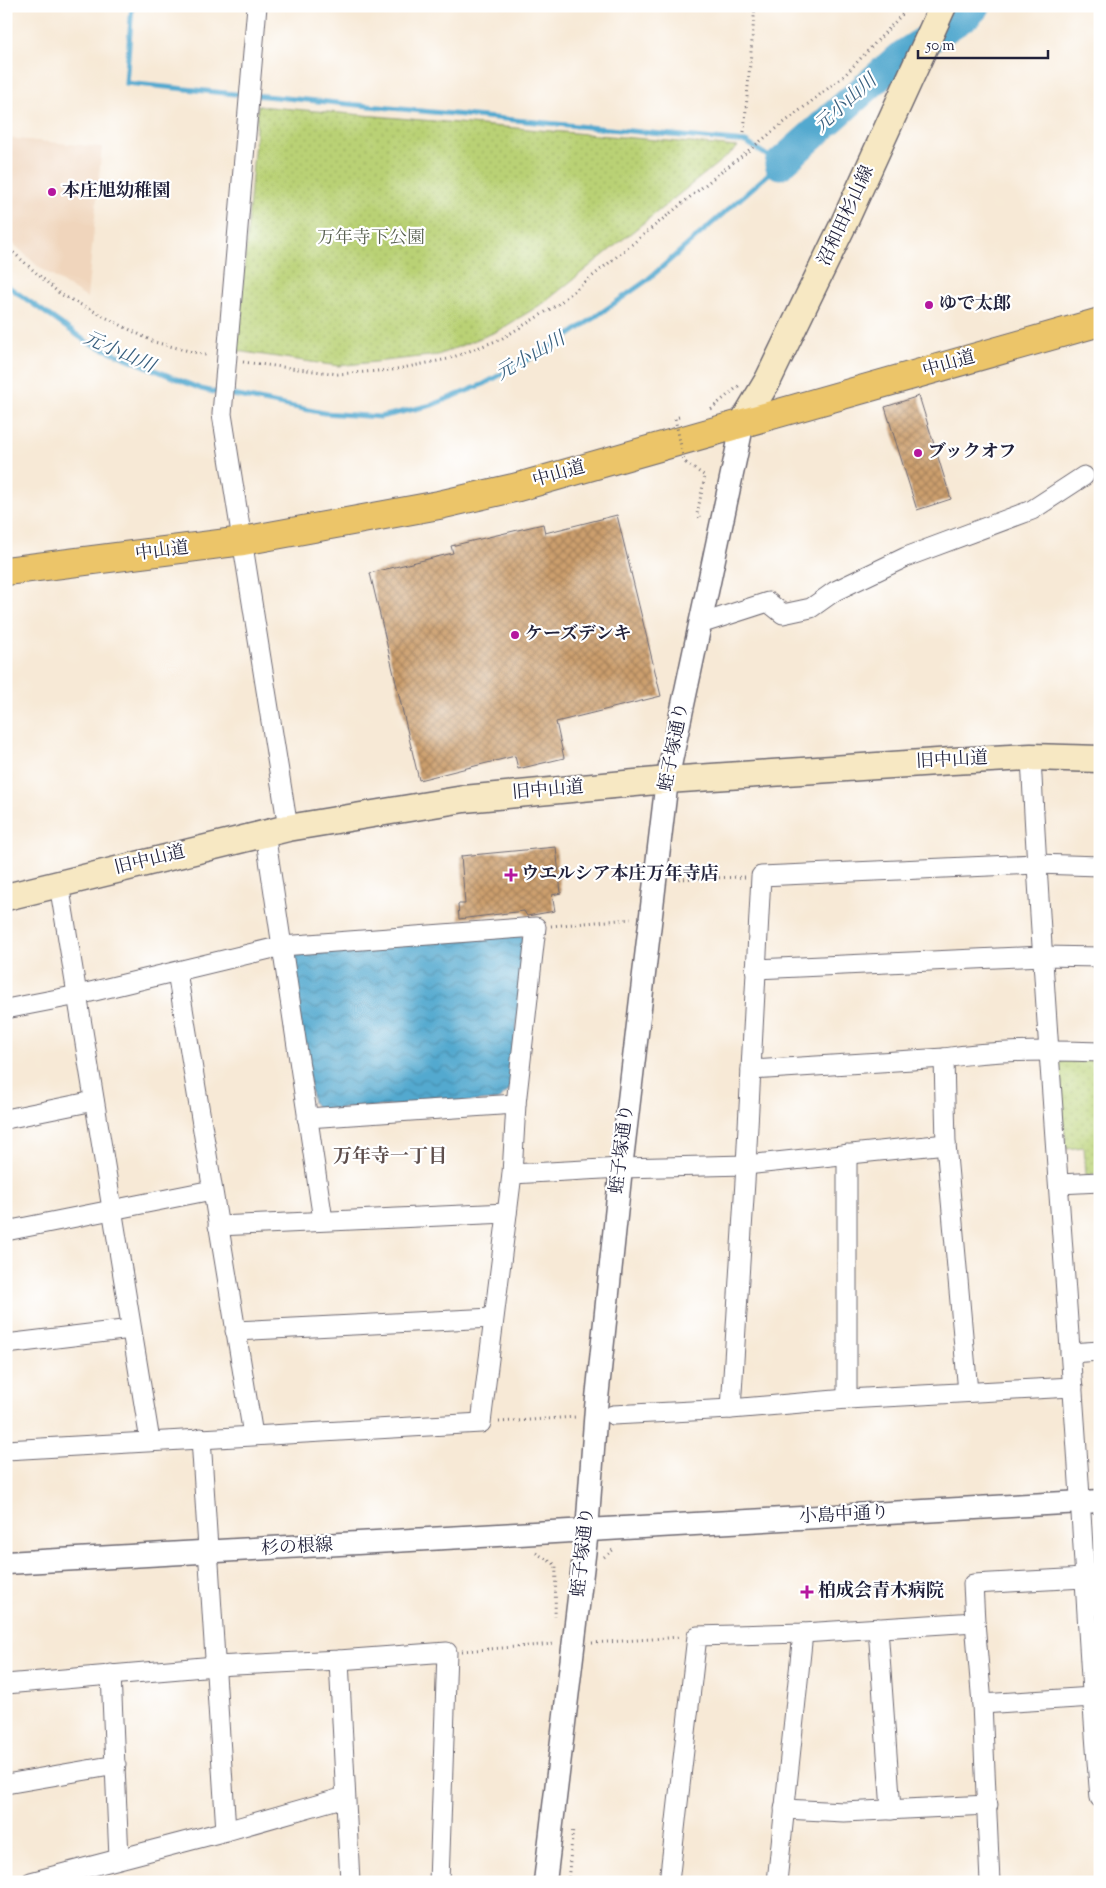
<svg xmlns="http://www.w3.org/2000/svg" width="1106" height="1888" font-family="'Sorts Mill Goudy','Noto Serif JP',serif">
<defs>
<pattern id="park-dots" width="8" height="8" patternUnits="userSpaceOnUse" patternTransform="scale(1.25)"><rect width="8" height="8" fill="#b9d175"/><path d="M2 2h.1M6 6h.1" fill="none" stroke="#9fb366" stroke-width="1.8" stroke-linecap="round"/></pattern>
<pattern id="water-waves" width="16" height="10" patternUnits="userSpaceOnUse" patternTransform="scale(1.25)"><rect width="16" height="10" fill="#53a9cf"/><path d="M0 5q4-4 8 0t8 0" fill="none" stroke="#4489a9"/></pattern>
<pattern id="building-cross-hatch" width="8" height="8" patternUnits="userSpaceOnUse" patternTransform="scale(1.25)"><rect width="8" height="8" fill="#cc9f6d"/><path d="M0 0l8 8M0 8l8-8" fill="none" stroke="#a5815b"/></pattern>
</defs>
<rect width="100%" height="100%" fill="#fff"/>
<filter id="ink" filterUnits="userSpaceOnUse"><feTurbulence type="fractalNoise" baseFrequency=".02" numOctaves="2"/><feDisplacementMap in="SourceGraphic" scale="10" xChannelSelector="R" yChannelSelector="G"/><feConvolveMatrix kernelMatrix="1 2 1 2 8 2 1 2 1" color-interpolation-filters="sRGB"/></filter>
<filter id="wash" filterUnits="userSpaceOnUse"><feTurbulence type="fractalNoise" baseFrequency=".0096" numOctaves="4" result="noise"/><feDisplacementMap in="SourceGraphic" scale="20" xChannelSelector="R" yChannelSelector="G"/><feGaussianBlur stdDeviation="1.12" result="paint"/><feColorMatrix in="noise" values="0 0 0 0 0 0 0 0 0 0 0 0 0 0 0 0 0 1.4 0 .05"/><feComposite in="paint" operator="in"/></filter>
<g filter="url(#wash)">
<rect width="100%" height="100%" fill="#f7e9d6"/>
<polygon fill="#f0d5bc" points="6,138 102,147 87,298 40,268 6,237"/>
<g fill="url(#park-dots)" stroke="#6e7a58">
<polygon points="258,106 738,147 545,302 498,331 438,355 338,366 237,351"/>
<polygon points="1067,1056 1100,1058 1100,1174 1086,1175 1084,1147 1066,1149 1058,1064"/>
</g>
<polygon fill="url(#water-waves)" stroke="#3a6685" points="519,935 526,941 510,1090 498,1100 318,1110 313,1103 290,959 296,953"/>
<g fill="none" stroke-linecap="round" stroke-linejoin="round">
<g stroke="#53a9cf" stroke-width="5">
<polyline points="132,6 126,83 245,95"/>
<polyline points="6,285 87,342 201,389 219,393"/>
<polyline points="228,394 324,413 380,417 432,405 484,384 561,341 646,281 780,164 746,142 254,95"/>
</g>
<polyline stroke="#53a9cf" stroke-width="31" points="780,164 899,58 967,14 975,6"/>
</g>
<g id="blocks">
<g fill="url(#building-cross-hatch)">
<polygon points="919,396 951,499 917,510 885,407"/>
<polygon points="617,515 661,696 556,722 564,758 518,769 515,756 419,780 370,573 453,553 451,546 543,524 545,533"/>
<polygon points="556,847 561,893 552,895 555,911 527,916 524,911 459,919 458,904 465,904 461,856"/>
</g>
</g>
</g>
<g filter="url(#ink)">
<use href="#blocks" fill-opacity="0" stroke="#6d6871" stroke-width="1"/>
<g fill="none" stroke-linecap="round" stroke-linejoin="round">
<defs>
<g id="minor">
<polyline points="257,6 222,414 288,828"/>
<polyline points="700,624 768,602 783,614 811,608 835,591 906,557 1032,510 1084,476"/>
<path d="M1031,757C1042,979 1060,1200 1075,1421C1084,1547 1089,1673 1100,1798"/>
<polyline points="265,833 323,1220"/>
<polyline points="59,884 150,1441"/>
<polyline points="755,969 1043,956 1100,957"/>
<polyline points="177,972 253,1435"/>
<polyline points="6,1009 78,995 282,946 536,927 516,1104 512,1174 481,1423 6,1450"/>
<polyline points="944,1058 946,1144 968,1392"/>
<path d="M751,1070L944,1058C995,1050 1048,1050 1100,1052"/>
<polyline points="307,1118 516,1104"/>
<polyline points="6,1119 94,1101"/>
<polyline points="512,1174 621,1168 746,1165 946,1144"/>
<polyline points="1059,1184 1100,1182"/>
<polyline points="218,1226 507,1213"/>
<polyline points="6,1231 212,1190"/>
<polyline points="235,1331 493,1318"/>
<polyline points="6,1344 131,1329"/>
<polyline points="1070,1353 1100,1351"/>
<polyline points="847,1399 847,1154"/>
<polyline points="731,1409 746,1165 761,876 1036,864 1100,866"/>
<polyline points="613,1415 731,1409 847,1399 1073,1387"/>
<polyline points="201,1438 226,1831"/>
<polyline points="878,1628 891,1810"/>
<polyline points="339,1660 350,1882"/>
<polyline points="111,1674 119,1858"/>
<polyline points="6,1684 215,1666 339,1660 447,1652 439,1882"/>
<polyline points="982,1704 1093,1697"/>
<polyline points="6,1784 116,1765"/>
<polyline points="784,1809 844,1812 988,1805"/>
<polyline points="31,1882 226,1831 345,1797"/>
<polyline points="669,1882 697,1636 803,1633 975,1622"/>
<polyline points="777,1882 803,1633"/>
<polyline points="990,1882 982,1704 975,1622 973,1584 1084,1578"/>
</g>
<g id="tertiary">
<polyline points="6,1563 1100,1501"/>
<polyline points="545,1882 587,1531 596,1408 621,1168 667,780 743,422"/>
</g>
<g id="secondary">
<polyline points="743,422 768,380 844,223 943,6"/>
<polyline points="6,897 288,828 464,799 667,780 952,761 1031,757 1100,759"/>
</g>
<polyline id="trunk" points="6,571 243,541 439,505 518,487 1100,322"/>
</defs>
<use href="#minor" stroke="#6d6871" stroke-width="21"/>
<use href="#tertiary" stroke="#6d6871" stroke-width="25"/>
<use href="#secondary" stroke="#6d6871" stroke-width="29"/>
<use href="#trunk" stroke="#6d6871" stroke-width="30"/>
<g stroke="#6d6871" stroke-width="3" stroke-dasharray="1 4" stroke-linecap="butt">
<polyline points="744,132 755,6"/>
<polyline points="6,246 60,294 154,342 209,356"/>
<polyline points="243,362 338,374 392,370 448,359 501,339 557,305 716,176 845,75 910,6"/>
<polyline points="711,409 741,384"/>
<polyline points="686,463 705,476 697,514 701,519"/>
<polyline points="674,879 745,877"/>
<polyline points="551,926 631,919"/>
<polyline points="499,1422 576,1417"/>
<polyline points="536,1553 556,1565 555,1617"/>
<polyline points="604,1557 614,1549"/>
<polyline points="592,1643 681,1637"/>
<polyline points="462,1651 555,1644"/>
<polyline points="568,1882 573,1828"/>
</g>
<use href="#minor" stroke="#fff" stroke-width="19"/>
<use href="#tertiary" stroke="#fff" stroke-width="22"/>
<use href="#secondary" stroke="#f7e8c3" stroke-width="26"/>
<use href="#trunk" stroke="#ecc569" stroke-width="28"/>
<polyline stroke="#6d6871" stroke-width="3" stroke-dasharray="1 4" stroke-linecap="butt" points="679,417 675,418 684,461 686,463"/>
</g>
</g>
<g fill="#b5179e" stroke="#fff" stroke-width="2">
<circle cx="52" cy="192" r="5"/>
<circle cx="929" cy="305" r="5"/>
<circle cx="918" cy="453" r="5"/>
<circle cx="515" cy="635" r="5"/>
<path d="M508.5 867.5h5v5h5v5h-5v5h-5v-5h-5v-5h5z"/>
<path d="M804.5 1584.5h5v5h5v5h-5v5h-5v-5h-5v-5h5z"/>
</g>
<g text-anchor="middle" dominant-baseline="central" stroke-width="4.5" stroke-linejoin="round" paint-order="stroke">
<g font-size="18" font-weight="bold" fill="#22223b" stroke="#fff" text-anchor="start">
<text x="62" y="192">本庄旭幼稚園</text>
<text x="939" y="305">ゆで太郎</text>
<text x="928" y="453">ブックオフ</text>
<text x="525" y="635">ケーズデンキ</text>
<text x="521" y="875">ウエルシア本庄万年寺店</text>
<text x="818" y="1592">柏成会青木病院</text>
</g>
<g font-size="18" fill="#22223b" stroke="#fff">
<text transform="translate(847 216) rotate(-65)">沼和田杉山線</text>
<text transform="translate(949 365) rotate(-16)">中山道</text>
<text transform="translate(559 475) rotate(-16)">中山道</text>
<text transform="translate(162 552) rotate(-7)">中山道</text>
<text transform="translate(675 747) rotate(-79)">蛭子塚通り</text>
<text transform="translate(952 761) rotate(-3)">旧中山道</text>
<text transform="translate(548 791) rotate(-5)">旧中山道</text>
<text transform="translate(150 861) rotate(-14)">旧中山道</text>
<text transform="translate(623 1149) rotate(-83)">蛭子塚通り</text>
<text transform="translate(844 1516) rotate(-3)">小島中通り</text>
<text transform="translate(297 1548) rotate(-3)">杉の根線</text>
<text transform="translate(584 1552) rotate(-84)">蛭子塚通り</text>
</g>
<g font-size="18" fill="#575f4f" stroke="#fff">
<text x="371" y="239">万年寺下公園</text>
</g>
<g font-size="19" font-style="italic" fill="#385f7e" stroke="#fff">
<text transform="translate(846 104) rotate(-42)">元小山川</text>
<text transform="translate(119 353) rotate(24)">元小山川</text>
<text transform="translate(531 357) rotate(-30)">元小山川</text>
</g>
<g font-size="19" font-weight="bold" fill="#5e4e4c" stroke="#fff">
<text x="390" y="1157">万年寺一丁目</text>
</g>
</g>
<rect width="1106" height="1888" fill="none" stroke="#fff" stroke-width="25"/>
<path d="M918 50v8h130v-8" fill="none" stroke="#22223b" stroke-width="2.5"/>
<text x="926" y="50" font-size="15" fill="#22223b" stroke="#ffffff" stroke-width="4" paint-order="stroke">50 m</text>
</svg>
